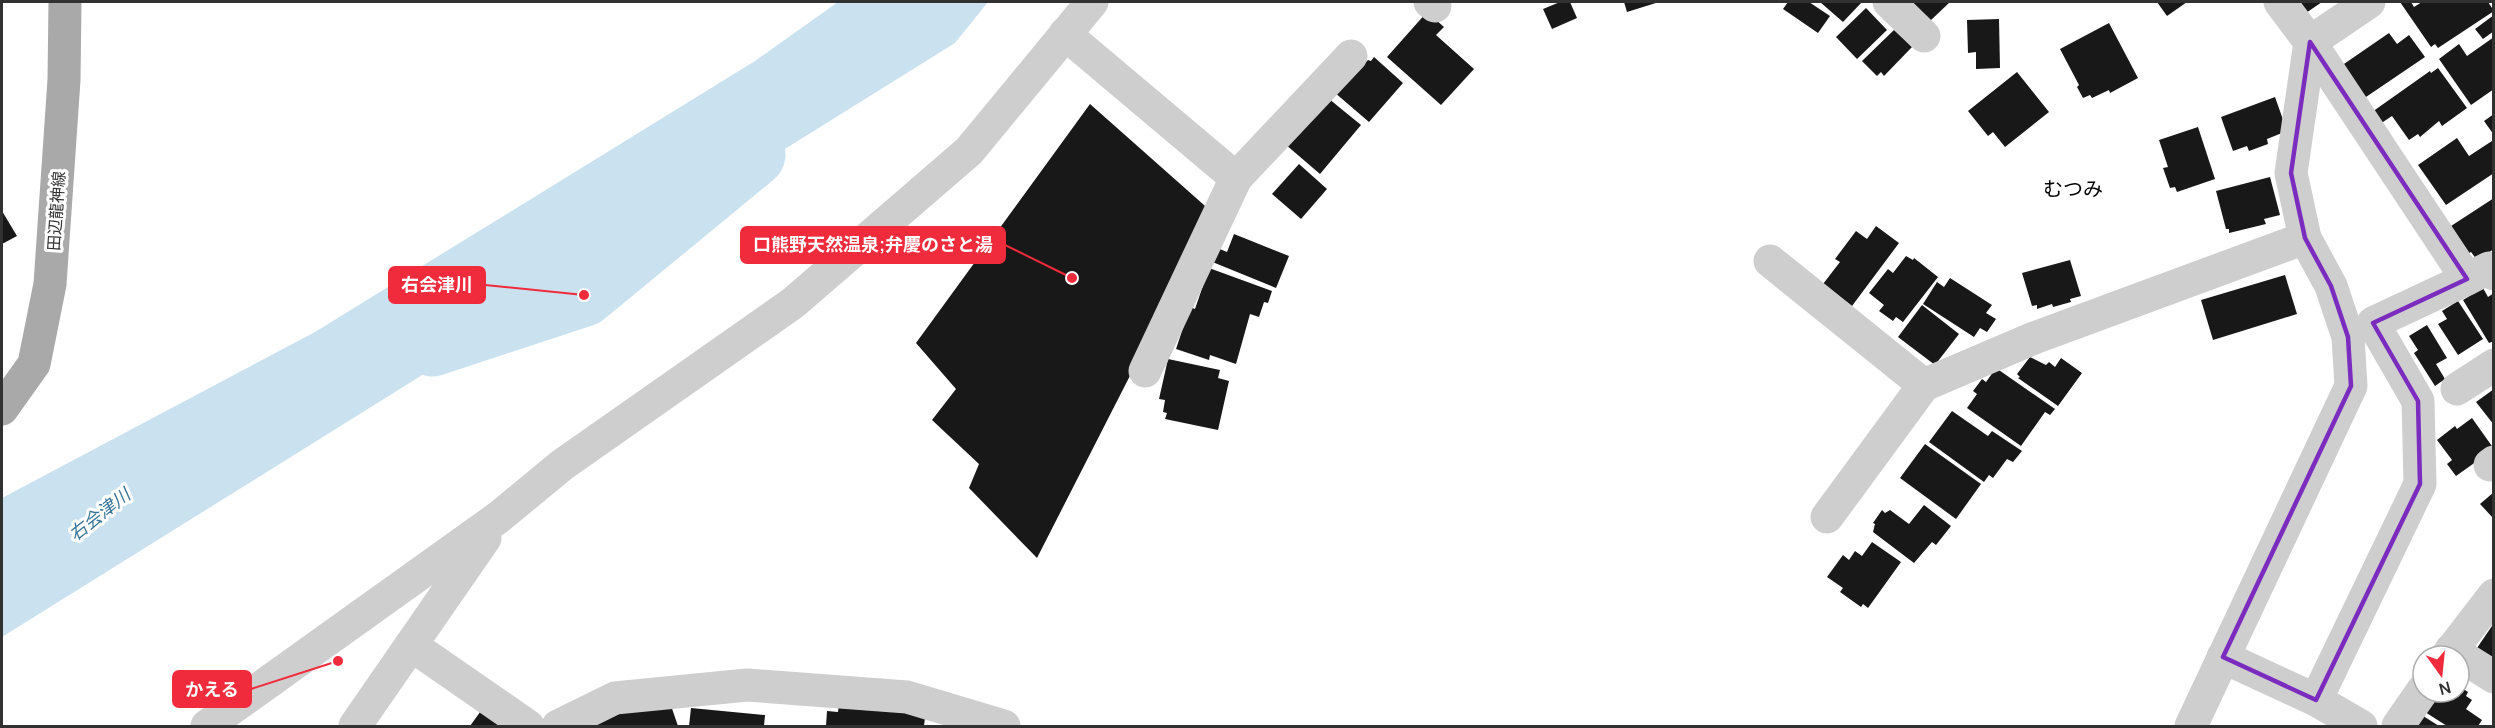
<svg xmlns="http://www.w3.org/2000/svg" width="2495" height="728" font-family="Manrope,'Noto Sans JP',sans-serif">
<rect width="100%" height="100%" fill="#fff"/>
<polygon fill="#cae1ef" points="838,2 988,2 955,43 2,637 2,498 315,332 755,61"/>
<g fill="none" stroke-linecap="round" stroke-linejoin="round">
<polyline stroke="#cae1ef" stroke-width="63" points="432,345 584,295 754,155"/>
</g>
<g fill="#181818">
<polygon points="1560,2 1570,2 1577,18 1552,29 1543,9"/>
<polygon points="1624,2 1659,2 1627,12"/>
<polygon points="1788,2 1809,2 1830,16 1818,33 1783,9"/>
<polygon points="1820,2 1862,2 1843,22"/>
<polygon points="1912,2 1950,2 1930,21"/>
<polygon points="2157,2 2187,2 2167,16"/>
<polygon points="2294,2 2322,2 2303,15"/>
<polygon points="2400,2 2411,2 2414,7 2422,2 2488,2 2494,11 2438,48 2435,44 2431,47"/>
<polygon points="1866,8 1887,30 1857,59 1836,37"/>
<polygon points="1427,12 1444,27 1436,35 1474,69 1441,105 1387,57"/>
<polygon points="2494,15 2494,31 2483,39 2475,29"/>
<polygon points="1999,19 2000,68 1976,69 1976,52 1968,53 1967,20"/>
<polygon points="2109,23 2138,78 2110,93 2109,90 2092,98 2090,95 2083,98 2077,87 2079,85 2060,49"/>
<polygon points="1894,30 1912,47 1884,76 1881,72 1877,76 1862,61"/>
<polygon points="2389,33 2397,44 2409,35 2425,57 2363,99 2341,66"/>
<polygon points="2494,37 2494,89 2471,105 2439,59 2459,44 2467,56"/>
<polygon points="1374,57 1403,83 1369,122 1334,92 1368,60 1371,61"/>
<polygon points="2438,68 2467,108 2442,126 2439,121 2420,137 2418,134 2409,140 2392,116 2380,124 2372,112 2430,71 2431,73"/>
<polygon points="2017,72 2049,112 2005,147 1993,132 1988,136 1968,111"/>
<polygon points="1323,94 1361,125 1320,174 1285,144"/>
<polygon points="2275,97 2287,131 2267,139 2268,144 2249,151 2247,146 2233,151 2221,117"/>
<polygon points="1090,104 1213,213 1037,558 969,488 979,464 932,420 956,389 916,343"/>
<polygon points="2494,114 2494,135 2484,121"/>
<polygon points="2198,127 2215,179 2177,192 2175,187 2170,188 2163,168 2168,167 2159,140"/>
<polygon points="2457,138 2469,156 2492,141 2494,173 2446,205 2418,165"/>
<polygon points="1299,164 1327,189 1301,219 1272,194"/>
<polygon points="2270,177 2280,215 2264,219 2266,224 2229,233 2229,229 2226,229 2216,191"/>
<polygon points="2494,198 2494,249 2477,260 2471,252 2469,253 2451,226"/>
<polygon points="2,211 17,236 2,244"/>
<polygon points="1876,226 1899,243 1852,306 1823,284 1840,262 1835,259 1856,231 1867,239"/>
<polygon points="1234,234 1289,256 1276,288 1210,261 1215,247 1227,252"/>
<polygon points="1906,256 1913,260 1914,258 1938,277 1903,322 1896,317 1893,321 1879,311 1884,305 1869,293 1888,269 1893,273"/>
<polygon points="2070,260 2081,296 2070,299 2071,302 2053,307 2052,304 2037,309 2037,305 2032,306 2022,273"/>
<polygon points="1209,268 1272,291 1268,303 1264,302 1259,317 1250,314 1236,364 1210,355 1209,360 1176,349 1190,307 1195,309"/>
<polygon points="2285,275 2297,314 2213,340 2201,300"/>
<polygon points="1950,278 1992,305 1986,313 1996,319 1987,332 1980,328 1974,337 1923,304 1937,282 1944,287"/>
<polygon points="2483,288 2488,297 2494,293 2494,341 2489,343 2463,300"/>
<polygon points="2458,301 2483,339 2458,355 2438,324 2447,319 2442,311"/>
<polygon points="1922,305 1959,334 1935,365 1898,337"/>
<polygon points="2427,325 2447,358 2436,364 2445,379 2435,386 2414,353 2418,350 2409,336"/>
<polygon points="2030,357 2046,365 2049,362 2055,367 2061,358 2082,373 2058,406 2018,378 2020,377 2017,374"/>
<polygon points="1168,359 1220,370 1218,378 1229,381 1218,430 1165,419 1167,413 1163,412 1165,400 1159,399"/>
<polygon points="1996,368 2055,409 2050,415 2045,412 2021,446 1967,408 1977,394 1973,391 1982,379 1986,382"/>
<polygon points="2494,389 2494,425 2476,402"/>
<polygon points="1952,411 1988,436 1992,431 2022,451 2013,462 2007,459 1993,478 1989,475 1984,482 1929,442"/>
<polygon points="2472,418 2494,449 2456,476 2447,464 2452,460 2437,440 2455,426 2457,429"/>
<polygon points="1925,444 1981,484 1956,519 1900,478"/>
<polygon points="2494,492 2494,519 2480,504"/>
<polygon points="1924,505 1951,526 1936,545 1932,542 1914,563 1873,532 1875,524 1873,523 1882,510 1885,513 1890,510 1909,524"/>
<polygon points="1872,542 1901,562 1868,608 1863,604 1861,607 1840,592 1843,588 1827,577 1843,555 1849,560 1855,551 1862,556"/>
<polygon points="2494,623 2494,658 2477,648"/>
<polygon points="2459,686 2468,692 2466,696 2472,700 2466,709 2482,720 2478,726 2447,726 2425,712 2439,692 2459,692"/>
<polygon points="668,697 678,726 594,726 592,720"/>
<polygon points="839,703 926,709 924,726 826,726 827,711 838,712"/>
<polygon points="483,708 510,726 470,726"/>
<polygon points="691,708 765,715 764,726 689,726"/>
<polygon points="2420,714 2439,726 2412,726"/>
</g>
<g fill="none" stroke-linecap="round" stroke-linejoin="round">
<g stroke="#cecece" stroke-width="33">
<polyline points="1430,2 1435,6"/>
<polyline points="1889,2 1924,36"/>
<polyline points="2280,2 2310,42 2467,279 2489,268 2494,274"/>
<polyline points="1065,34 1236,178 1145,371"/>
<polyline points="1236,178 1351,56"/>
<polyline points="1770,261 1924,385"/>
<polyline points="2457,389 2494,365"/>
<polyline points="2490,465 2494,462"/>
<polyline points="1827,517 1924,385 2034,338 2305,238"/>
<polyline points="411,645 528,726"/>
<polyline points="2451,650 2494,677"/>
<polyline points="2447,656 2494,595"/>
<polyline points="2223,657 2316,700 2361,726"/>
<polyline points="2316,700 2420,484 2418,401 2373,323 2467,279"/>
<polyline points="207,726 499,517 562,465 793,303 969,151 1092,2"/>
<polyline points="355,726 485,538"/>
<polyline points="558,726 615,698 747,685 907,697 1004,726"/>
<polyline points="2191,726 2351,386 2348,337 2331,286 2305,238 2291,173 2310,42 2369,2"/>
<polyline points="2398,726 2423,690"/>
</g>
<polyline stroke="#a9a9a9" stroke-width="33" points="2,409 34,364 50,284 64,80 65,2"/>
</g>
<path fill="none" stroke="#7b2cbf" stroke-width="4.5" stroke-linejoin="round" d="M2310,42L2467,279L2373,323L2418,401L2420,484L2316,700L2223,657L2351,386L2348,337L2331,286L2305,238L2291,173Z"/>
<g text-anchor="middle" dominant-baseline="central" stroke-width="6" stroke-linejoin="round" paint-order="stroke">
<g font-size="16" fill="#313131" stroke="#fff">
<text transform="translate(56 211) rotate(-86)">田辺龍神線</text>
</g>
<g font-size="18" font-style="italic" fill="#397599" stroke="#fff">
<text transform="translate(99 514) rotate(-38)">右会津川</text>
</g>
<g font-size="20" fill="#000" stroke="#fff">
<text x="2073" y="188">むつみ</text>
</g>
</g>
<path fill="none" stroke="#f02b3c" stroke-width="2" d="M1072 278L1005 245M584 295L485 285M338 661L251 689"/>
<g fill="#f02b3c" stroke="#fff" stroke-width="2">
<circle cx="1072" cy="278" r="6"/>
<circle cx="584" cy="295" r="6"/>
<circle cx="338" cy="661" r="6"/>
</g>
<g fill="#f02b3c" stroke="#f02b3c" stroke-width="2">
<rect x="741" y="227" width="264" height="36" rx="6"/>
<rect x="389" y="267" width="96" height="36" rx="6"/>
<rect x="173" y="671" width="78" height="36" rx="6"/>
</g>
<g font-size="18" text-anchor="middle" font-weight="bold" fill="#fff">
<text x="873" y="251">口熊野天然温泉;弁慶のさと湯</text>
<text x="437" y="291">右会津川</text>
<text x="212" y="696">かえる</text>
</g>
<rect width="2495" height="728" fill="none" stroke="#313131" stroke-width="6"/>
<g transform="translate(2441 674) rotate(165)"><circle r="28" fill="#ffffff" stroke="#adadad" stroke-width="1.5"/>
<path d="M0-4.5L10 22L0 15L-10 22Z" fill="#f02b3c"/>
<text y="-9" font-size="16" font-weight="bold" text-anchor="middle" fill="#313131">N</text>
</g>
</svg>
